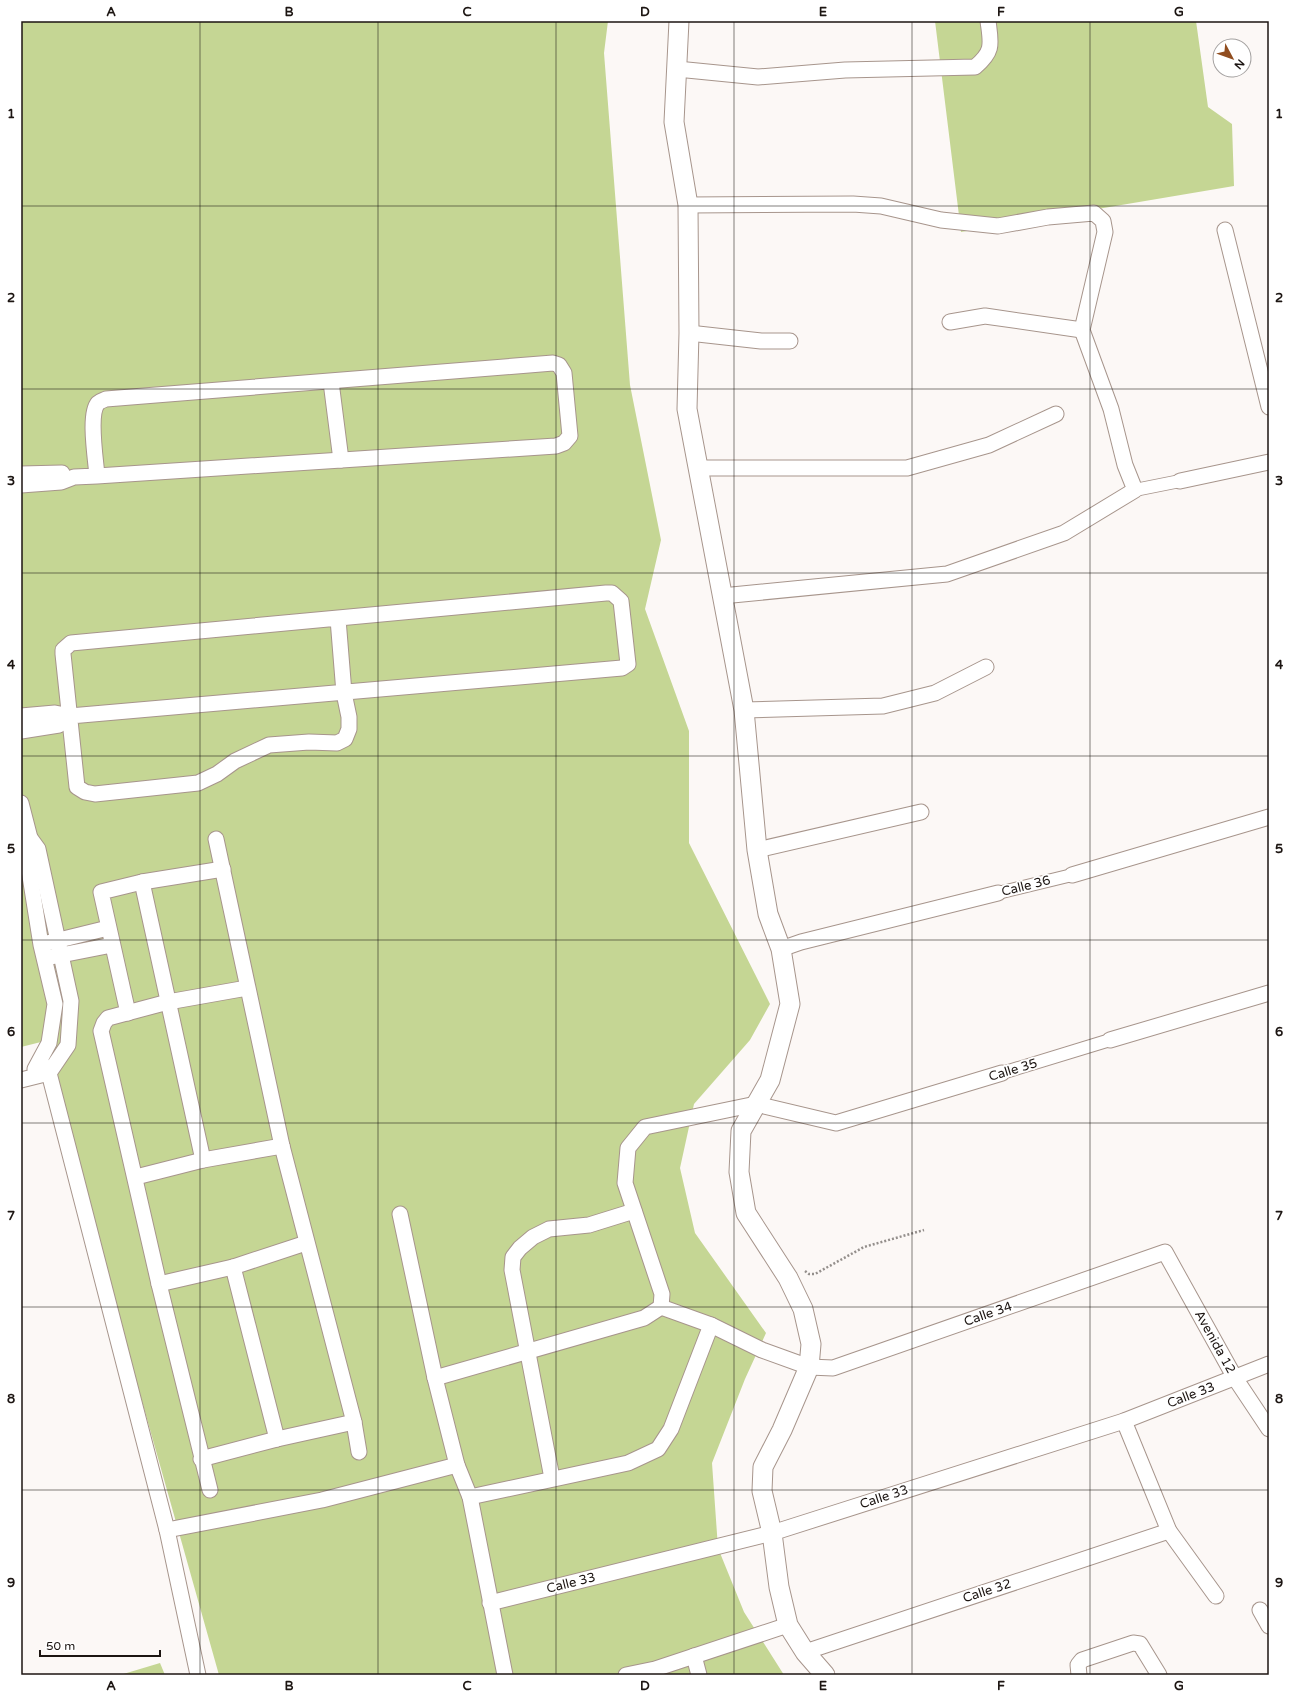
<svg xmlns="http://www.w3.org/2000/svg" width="1290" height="1696" font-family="'Varela Round',sans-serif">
<rect width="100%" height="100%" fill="#fcf8f6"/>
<g fill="#c5d694">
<polygon points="21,21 608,21 604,53 630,385 661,540 645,609 689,731 689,843 770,1004 750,1040 694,1104 680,1168 695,1233 766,1333 745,1379 712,1463 718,1548 744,1612 784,1675 219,1675 41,1042 21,1047"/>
<polygon points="935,21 1196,21 1208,107 1232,124 1234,186 961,232"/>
<polygon points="160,1663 165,1675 120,1675"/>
</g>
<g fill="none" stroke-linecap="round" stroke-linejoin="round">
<defs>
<g id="pedestrian">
<polyline points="1135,490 1180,481"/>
<polyline points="998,893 1072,875"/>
<polyline points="1002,1073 1110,1040"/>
</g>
<g id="minor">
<path d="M677,69L758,77L845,70L975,67C994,51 991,44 988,21"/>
<polyline points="688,205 853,204 881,206 941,220 998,226 1048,217 1094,213 1103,221 1105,232 1082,330 1111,409 1125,465 1135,490 1064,533 947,574 722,596"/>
<polyline points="1225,230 1269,407"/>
<polyline points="950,322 985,316 1082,330"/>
<polyline points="689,333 761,341 790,341"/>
<polyline points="331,382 341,460"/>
<polyline points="699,468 907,468 989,445 1056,414"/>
<polyline points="21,474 62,473"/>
<polyline points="1180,481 1269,462"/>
<path d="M21,485L61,482L74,477L97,476L556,446L564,443L570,436L564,373L559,365L553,363L106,399C104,400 100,401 98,403C88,414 96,461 97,476"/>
<polyline points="744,710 883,706 935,693 986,667"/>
<polyline points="21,716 55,713 70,716 622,668 628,664 621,601 612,593 606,593 71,643 63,650 63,654 77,787 85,792 95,794 198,783 217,774 235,761 269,745 309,742 337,743 345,739 349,729 349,717 344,693 338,619"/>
<polyline points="21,731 59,725 70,716"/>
<polyline points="21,803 30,838 38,849 71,1001 68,1045 49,1073 21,1080"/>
<polyline points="30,838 26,851 41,945 55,1004 49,1043 35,1069"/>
<polyline points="216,839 282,1146 354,1422 359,1452"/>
<polyline points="757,850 921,812"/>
<polyline points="1072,875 1269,817"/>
<polyline points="142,882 203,1160"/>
<polyline points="47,943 108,928"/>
<polyline points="781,949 801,942 998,893"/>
<polyline points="51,957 112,945"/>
<polyline points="128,1013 101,892 142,882 223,869"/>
<polyline points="1110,1040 1269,993"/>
<polyline points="40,1061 49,1073 167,1530 198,1675"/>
<polyline points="136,1177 203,1160 282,1146"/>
<polyline points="400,1214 435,1378 457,1465 470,1497 505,1675"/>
<polyline points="233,1267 277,1439"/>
<polyline points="159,1284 233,1267 306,1243"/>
<polyline points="661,1307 711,1325 762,1350 809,1367 833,1368 1165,1252 1235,1378 1269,1429"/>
<polyline points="661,1307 662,1294 625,1183 628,1148 645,1127 756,1104 836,1123 1002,1073"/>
<polyline points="435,1378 644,1318 661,1307"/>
<polyline points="1124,1421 1169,1531 1216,1596"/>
<polyline points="201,1459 277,1439 354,1422"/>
<polyline points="552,1478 512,1270 513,1257 520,1248 533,1237 549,1229 589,1225 634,1211"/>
<polyline points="210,1490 159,1284 101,1031 104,1023 108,1018 168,1002 247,988"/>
<polyline points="470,1497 628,1463 658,1449 671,1429 711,1325"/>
<polyline points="167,1530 322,1500 457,1465"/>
<polyline points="490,1603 772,1533 1124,1421 1269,1364"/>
<polyline points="1260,1610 1269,1626"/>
<polyline points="805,1652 1169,1531"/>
<polyline points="694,1656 699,1675"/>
<polyline points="626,1675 655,1669 788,1625"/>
<polyline points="1079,1675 1078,1665 1082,1660 1133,1643 1140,1644 1159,1675"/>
</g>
<polyline id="tertiary" points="679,21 674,122 688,205 689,333 687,409 744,710 757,850 768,914 781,949 790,1004 770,1080 741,1131 739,1172 746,1213 788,1278 803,1309 811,1344 809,1367 782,1430 763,1467 762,1491 772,1533 779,1587 788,1625 805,1652 825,1675"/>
</defs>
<use href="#pedestrian" stroke="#a7958c" stroke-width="14"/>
<use href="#minor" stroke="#a7958c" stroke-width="17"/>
<use href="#tertiary" stroke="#a7958c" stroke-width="21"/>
<polyline stroke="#948f8c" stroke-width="2.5" stroke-dasharray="2 2" stroke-linecap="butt" points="805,1271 809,1274 815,1274 864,1247 924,1230"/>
<use href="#pedestrian" stroke="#fff" stroke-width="12"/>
<use href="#minor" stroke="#fff" stroke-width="15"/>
<use href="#tertiary" stroke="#fff" stroke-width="19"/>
</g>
<path fill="none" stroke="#1c1512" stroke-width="1" stroke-opacity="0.55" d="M200,21V1675M378,21V1675M556,21V1675M734,21V1675M912,21V1675M1090,21V1675M21,206H1269M21,389H1269M21,573H1269M21,756H1269M21,940H1269M21,1123H1269M21,1307H1269M21,1490H1269"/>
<g text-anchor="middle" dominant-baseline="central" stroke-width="3.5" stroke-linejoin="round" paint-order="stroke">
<g font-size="13" fill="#1c1512" stroke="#fff">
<text transform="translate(1026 886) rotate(-14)">Calle 36</text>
<text transform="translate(1013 1070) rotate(-17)">Calle 35</text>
<text transform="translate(988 1314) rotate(-19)">Calle 34</text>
<text transform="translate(1215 1342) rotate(61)">Avenida 12</text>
<text transform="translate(1191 1395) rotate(-21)">Calle 33</text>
<text transform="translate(884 1497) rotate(-18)">Calle 33</text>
<text transform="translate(571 1583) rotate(-14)">Calle 33</text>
<text transform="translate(987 1591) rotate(-18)">Calle 32</text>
</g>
</g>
<rect width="1290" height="1696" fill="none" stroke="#ffffff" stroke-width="44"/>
<g transform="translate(1232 58) rotate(131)"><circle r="19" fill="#ffffff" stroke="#a4a1a0"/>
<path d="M0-3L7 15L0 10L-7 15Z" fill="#904d1f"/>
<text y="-6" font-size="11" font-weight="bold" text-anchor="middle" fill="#1c1512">N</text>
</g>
<path d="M40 1650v6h120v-6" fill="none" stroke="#1c1512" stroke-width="2"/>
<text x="46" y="1650" font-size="12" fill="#1c1512" stroke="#ffffff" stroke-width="3" paint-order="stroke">50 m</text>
<rect x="22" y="22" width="1246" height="1652" fill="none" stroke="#1c1512" stroke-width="1.5"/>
<g font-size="13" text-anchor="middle" font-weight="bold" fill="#1c1512">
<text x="111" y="16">A</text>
<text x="289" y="16">B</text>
<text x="467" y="16">C</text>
<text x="645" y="16">D</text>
<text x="823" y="16">E</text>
<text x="1001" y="16">F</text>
<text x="1179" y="16">G</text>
<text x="11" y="118">1</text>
<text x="1279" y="118">1</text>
<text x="11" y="302">2</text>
<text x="1279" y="302">2</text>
<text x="11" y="485">3</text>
<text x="1279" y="485">3</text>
<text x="11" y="669">4</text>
<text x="1279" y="669">4</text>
<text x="11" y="853">5</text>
<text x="1279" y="853">5</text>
<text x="11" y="1036">6</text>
<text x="1279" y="1036">6</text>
<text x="11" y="1220">7</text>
<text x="1279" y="1220">7</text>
<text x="11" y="1403">8</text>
<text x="1279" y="1403">8</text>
<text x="11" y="1587">9</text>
<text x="1279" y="1587">9</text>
<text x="111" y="1690">A</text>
<text x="289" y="1690">B</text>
<text x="467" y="1690">C</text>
<text x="645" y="1690">D</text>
<text x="823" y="1690">E</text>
<text x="1001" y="1690">F</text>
<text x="1179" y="1690">G</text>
</g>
</svg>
